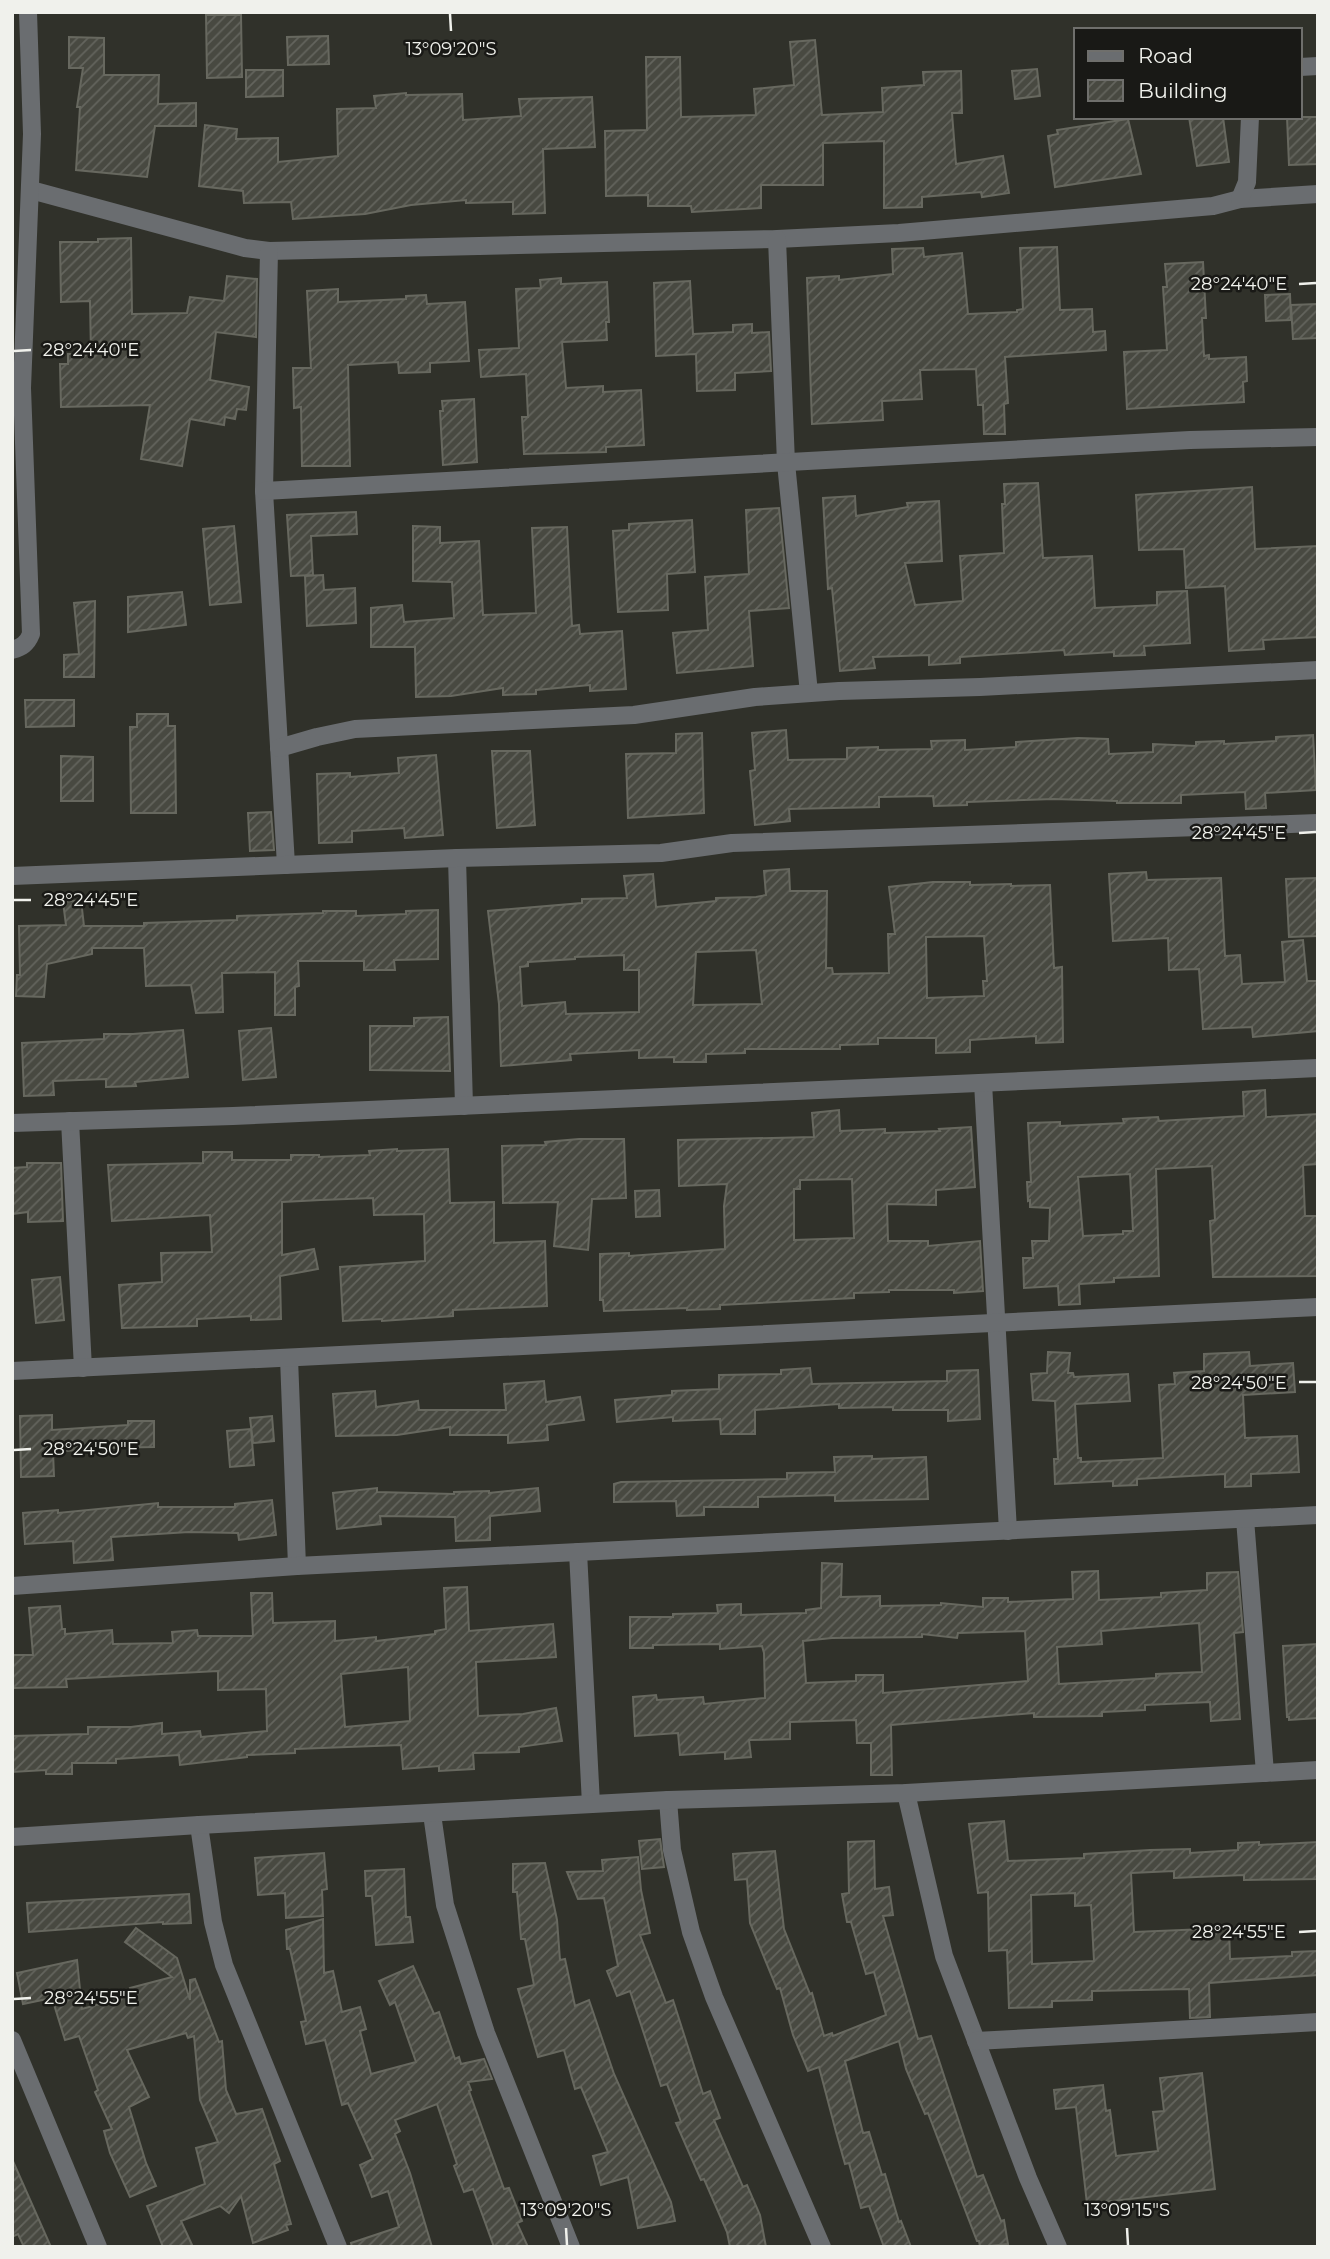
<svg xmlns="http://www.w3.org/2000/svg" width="1330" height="2259" font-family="Montserrat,sans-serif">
<defs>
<pattern id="building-hatch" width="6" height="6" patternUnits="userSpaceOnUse" patternTransform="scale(1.75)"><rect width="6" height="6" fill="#484941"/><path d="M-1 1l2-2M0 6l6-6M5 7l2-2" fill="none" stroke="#63645d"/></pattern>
</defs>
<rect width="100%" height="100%" fill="#30312a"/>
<g fill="url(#building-hatch)" stroke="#67685f" stroke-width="2" fill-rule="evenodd">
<polygon points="206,15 241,15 242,77 207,78"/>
<polygon points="328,36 329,64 288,65 287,37"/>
<polygon points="69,37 104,38 104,75 159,75 158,104 196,103 196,126 155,126 147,177 76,170 80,107 77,107 83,68 69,68"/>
<polygon points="815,40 822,115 883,112 882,88 924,85 923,72 961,71 962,113 952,113 956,164 1003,156 1009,193 982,197 981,192 922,197 922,207 884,208 884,141 823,143 823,185 761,185 761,208 692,212 691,206 648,206 648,195 606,196 605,131 647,130 646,57 680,57 681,117 756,115 754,89 794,85 790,42"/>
<polygon points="1037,69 1040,96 1015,99 1012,71"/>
<polygon points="246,70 283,70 283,96 246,97"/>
<polygon points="406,93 406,95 462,94 463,120 521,116 519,99 592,97 595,147 543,149 545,213 513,214 513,202 466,203 466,200 411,205 365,214 293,219 291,202 244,203 243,191 199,186 205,125 237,129 236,139 278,138 278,162 338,156 337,109 376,108 374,96"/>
<polygon points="1189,117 1223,117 1229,162 1197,166"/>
<polygon points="1287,117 1318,117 1318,164 1289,165"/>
<polygon points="1128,119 1141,174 1055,187 1048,136 1058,134 1057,130"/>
<polygon points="131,238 132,314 187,313 190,297 224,301 227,276 257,279 256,337 216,332 210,380 249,387 246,410 237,409 235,419 225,417 224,425 190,419 182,466 141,459 150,405 61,407 60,364 68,364 68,354 91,354 90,301 61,302 60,242 98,242 98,239"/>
<polygon points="1057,247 1060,310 1092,309 1093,332 1105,331 1106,350 1005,357 1008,403 1004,404 1005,434 984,434 983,405 978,405 976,369 920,370 922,399 882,401 883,420 812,424 807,278 839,276 839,280 893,274 892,249 923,248 924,257 962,253 968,314 1017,312 1017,310 1023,309 1020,248"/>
<polygon points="1203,262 1206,318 1202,318 1204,356 1209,355 1209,359 1246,357 1247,381 1243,382 1244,402 1127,409 1124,352 1167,350 1163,287 1167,287 1165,264"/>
<polygon points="561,278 561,284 607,282 609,322 606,322 607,340 562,342 566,388 603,386 603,392 641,390 644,445 606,447 606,452 524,454 522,417 528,417 526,374 481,377 479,350 519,348 516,289 541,288 540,280"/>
<polygon points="690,281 693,334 733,332 733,325 752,324 752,333 769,332 771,371 735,373 735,390 697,391 696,354 656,356 654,283"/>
<polygon points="338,289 338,302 406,299 406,296 426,295 427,304 465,302 469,361 430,363 430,372 399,373 398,362 348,365 350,466 302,466 301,407 294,408 293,368 311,368 307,291"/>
<polygon points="1290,294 1291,320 1266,321 1265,295"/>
<polygon points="1317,304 1318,338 1293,339 1291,305"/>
<polygon points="474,399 477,462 443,465 440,411 443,411 442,401"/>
<polygon points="1038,483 1043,558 1092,556 1095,608 1157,605 1157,592 1187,591 1190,643 1144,646 1145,655 1114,656 1114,652 1065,655 1064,650 960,657 960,663 929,665 929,655 873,657 875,668 840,671 832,588 828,589 823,498 855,496 856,516 908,507 907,503 939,501 942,561 905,563 915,605 963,601 960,556 1004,553 1002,504 1005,504 1004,484"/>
<polygon points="1252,487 1255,549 1318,546 1318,637 1263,640 1264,649 1229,651 1225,586 1186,588 1184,549 1139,550 1136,495"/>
<polygon points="779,508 789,608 749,611 753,666 677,673 673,633 708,630 705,577 749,574 746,510"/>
<polygon points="356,512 357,534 311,536 313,575 291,576 287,515"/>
<polygon points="692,520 695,572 667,574 668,610 618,612 613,531 629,530 629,524"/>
<polygon points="234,526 241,602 210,605 203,529"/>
<polygon points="413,526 440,527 440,543 479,541 483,615 536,613 532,528 567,527 572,626 579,625 580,634 622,631 626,689 590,691 590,685 536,690 536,694 503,695 503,688 451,696 416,697 415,647 371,647 371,608 402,605 404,622 454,618 452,582 413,581"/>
<polygon points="323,575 324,590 355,588 356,623 307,626 305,576"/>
<polygon points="182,592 186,625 128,632 128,597"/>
<polygon points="95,601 94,677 64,677 64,655 79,654 74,603"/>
<polygon points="25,700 74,700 74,726 26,727"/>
<polygon points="137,714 168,714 168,726 175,726 176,813 131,813 130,727 137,727"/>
<polygon points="786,730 788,760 847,759 847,748 878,747 878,750 932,749 931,741 965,740 965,750 1016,747 1016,742 1078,738 1108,739 1109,754 1153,752 1153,744 1196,746 1196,742 1224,741 1224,744 1276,741 1276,737 1313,735 1316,790 1265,793 1266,808 1246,809 1245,792 1181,795 1181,803 1117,803 1117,801 1054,799 967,802 967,805 934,806 933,796 879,797 879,807 789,809 790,821 755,825 750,771 755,770 752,733"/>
<polygon points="702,733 704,813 628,818 626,754 676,753 676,734"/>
<polygon points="492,751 530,751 535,825 497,828"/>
<polygon points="436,755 443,835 405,838 404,828 352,831 352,842 319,843 317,774 350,773 350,777 399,773 398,758"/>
<polygon points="61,756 93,757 93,801 61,801"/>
<polygon points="271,812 274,850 250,851 248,813"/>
<path d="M789,869L790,891H827L826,968H832L833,974L889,973L888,934H895L889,887L933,882H970V885L1011,884V886L1050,885L1054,968L1062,967L1063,1042L1036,1043V1036L970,1040V1052L936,1053V1038H878V1044L840,1045V1049H745V1053L706,1054V1062H674V1057L639,1058V1050L570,1054L571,1060L501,1066L499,1004L488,911L582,903V899L627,898L624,876L653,874L656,907L716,901V898L756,897L766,895L764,871ZM984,936L987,981H983L984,996L927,998L926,937ZM756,950L762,1004L693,1005L696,952ZM624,955V970H639V1012L566,1014L565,1002L522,1006L520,967L528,966V962L575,959V957Z"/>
<polygon points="1146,872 1147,880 1221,878 1225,956 1240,955 1242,984 1285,982 1282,942 1303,940 1307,981 1318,981 1318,1031 1253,1037 1252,1027 1203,1029 1199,969 1169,970 1168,938 1113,941 1109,874"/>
<polygon points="1317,878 1318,936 1289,937 1286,879"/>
<polygon points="81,900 84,926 144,926 144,923 237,920 237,916 323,913 323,911 356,911 356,916 406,914 406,911 438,910 438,959 394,960 395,970 364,970 364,961 298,961 299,986 295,987 295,1015 275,1015 275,972 222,973 223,1012 196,1013 191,985 146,986 144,948 92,948 92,954 47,964 44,997 16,996 17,975 20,975 19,926 66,925 63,902"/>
<polygon points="448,1017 450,1071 370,1070 370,1026 414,1026 414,1018"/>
<polygon points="271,1028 276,1077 243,1080 239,1031"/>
<polygon points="183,1030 188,1077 135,1082 136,1086 106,1087 106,1079 53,1081 54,1095 24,1096 22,1043 104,1039 104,1034 133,1034"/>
<path d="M1265,1090L1266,1117L1318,1114V1164L1303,1165L1305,1216H1318V1276L1213,1277L1210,1221L1215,1220L1212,1166L1156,1169L1159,1276L1114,1278V1282L1079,1284L1080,1304L1059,1305L1058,1286L1024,1288L1023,1258H1033L1032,1241H1049L1050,1208L1030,1207V1200L1028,1201L1027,1182H1031L1028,1123L1060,1122V1126L1124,1123L1123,1119L1158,1117L1159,1121L1244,1116L1243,1092ZM1130,1174L1133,1231H1123V1234L1083,1236L1078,1177Z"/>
<path d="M839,1110L840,1131L885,1129V1133L940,1131L939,1129L971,1127L975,1187L936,1190V1205L887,1204L888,1241H928V1246L980,1241L983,1291L954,1293V1290H889V1292L854,1293V1298L720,1305V1309L687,1310V1308L604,1311L603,1300H600V1254L629,1253V1256L725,1249L724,1206L727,1184L679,1186L678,1140L814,1137L812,1113ZM852,1179L854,1238L794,1240V1189H800V1180Z"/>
<polygon points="579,1139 624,1139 626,1198 592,1199 588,1250 554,1246 558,1202 503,1203 502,1146 546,1145 545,1142"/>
<polygon points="397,1149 397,1151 448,1149 450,1203 494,1202 494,1243 545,1241 547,1306 453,1310 453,1316 382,1321 382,1319 343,1321 340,1267 425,1261 424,1214 374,1215 373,1198 321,1200 282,1202 282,1255 314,1249 318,1269 280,1276 281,1319 251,1320 251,1316 197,1319 197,1326 122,1328 119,1285 162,1282 161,1253 212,1252 210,1215 112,1221 108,1165 203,1163 203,1152 232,1152 232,1160 291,1160 291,1155 319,1155 319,1157 370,1155 369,1151"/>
<polygon points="27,1163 61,1163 63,1221 28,1222 28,1212 12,1214 12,1168 27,1167"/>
<polygon points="659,1190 660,1216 636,1217 635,1191"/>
<polygon points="60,1277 64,1320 36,1323 32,1280"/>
<polygon points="1048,1352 1070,1353 1068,1373 1073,1373 1074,1377 1128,1374 1130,1401 1075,1404 1078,1458 1081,1458 1081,1462 1163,1458 1159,1385 1175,1384 1174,1373 1204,1371 1204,1354 1249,1352 1250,1366 1293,1363 1295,1392 1243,1395 1245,1438 1297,1436 1299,1472 1251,1474 1251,1486 1225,1487 1225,1474 1137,1479 1137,1485 1113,1486 1113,1481 1055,1484 1054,1459 1058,1459 1055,1401 1033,1400 1031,1374 1047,1373"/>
<polygon points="810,1368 812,1384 947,1381 947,1371 978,1370 980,1419 948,1421 948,1410 893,1410 893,1407 839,1408 839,1404 755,1410 755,1434 721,1434 720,1419 673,1421 673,1417 617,1422 615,1400 672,1395 672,1391 719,1389 719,1375 781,1374 781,1370"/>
<polygon points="544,1381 546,1402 580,1397 584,1420 547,1425 548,1440 508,1443 508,1435 450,1435 450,1427 397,1435 336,1436 333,1394 375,1391 376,1407 418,1401 419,1410 506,1410 504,1384"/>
<polygon points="52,1415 52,1430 128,1425 128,1421 154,1421 154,1447 100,1448 53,1452 54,1476 21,1477 20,1416"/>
<polygon points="272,1416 274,1441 253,1443 250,1418"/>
<polygon points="251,1429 254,1465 230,1467 227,1431"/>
<polygon points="872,1456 872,1459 926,1457 928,1499 835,1501 835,1495 758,1497 758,1507 704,1507 704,1515 677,1516 676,1501 614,1502 614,1484 621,1482 787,1479 787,1473 835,1472 834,1457"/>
<polygon points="377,1488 377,1492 454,1494 454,1492 489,1491 489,1493 538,1488 540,1511 490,1516 490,1540 456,1541 455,1517 380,1516 381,1524 337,1529 333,1493"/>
<polygon points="272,1500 276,1535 239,1540 238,1533 189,1532 111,1537 113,1560 74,1563 73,1541 25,1544 23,1513 58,1510 58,1513 158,1503 158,1507 235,1507 235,1504"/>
<path d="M822,1563L842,1564L841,1597L880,1596V1606L941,1605V1603L983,1607V1598H1008V1602L1073,1599L1072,1572L1098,1571L1099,1600L1161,1597V1593L1207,1590V1573L1238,1572L1243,1632L1234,1633L1240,1719L1211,1721L1210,1702L1145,1705V1710L1102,1712V1716L1034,1717V1713L891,1725L892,1775H871V1743H857L856,1720L790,1722V1739L749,1740L751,1757L725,1759V1752L680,1755L678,1733L635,1736L633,1697L656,1695L657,1700L703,1697L704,1704L765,1698L764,1653L762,1646L720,1649V1644L653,1645V1648H630V1617H673V1614L718,1613L717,1605L741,1604V1615L806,1613V1610L821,1608ZM1199,1623L1202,1672L1156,1674V1678L1059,1684L1057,1647L1102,1644L1101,1631ZM1025,1631L1028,1681L883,1693V1675H856V1681L806,1683L803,1641L832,1638L922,1637V1634L957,1638L958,1633Z"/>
<path d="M467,1587L469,1631L553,1624L556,1657L476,1662L478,1716L523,1714L556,1708L562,1741L519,1747V1752L473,1753L474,1769L439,1771V1766L403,1769L401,1745L295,1749V1753L247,1755V1757L180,1765L179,1755L116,1759V1763H72V1774H46V1770L12,1772V1736L88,1734V1727H131L162,1723V1734L200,1731L201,1737L267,1731L266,1689L218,1690V1671L66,1679L67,1687L12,1688V1655H33L29,1608L60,1606L62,1629H65V1634L112,1630L113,1644L173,1643L172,1632L197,1630L198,1636H253L251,1593H272L273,1623L335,1621V1641L376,1637V1641L435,1634V1631L446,1629L444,1588ZM408,1667L410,1721L345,1727L341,1674Z"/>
<polygon points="1318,1644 1318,1718 1289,1720 1289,1717 1287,1717 1283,1646"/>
<path d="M1004,1821L1008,1861L1084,1858V1854L1150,1850L1190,1849V1853L1238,1850V1843L1259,1842V1845L1318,1842V1879L1244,1880V1875L1174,1878V1871L1131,1873L1134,1932L1229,1928L1230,1959L1292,1956V1952L1318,1951V1975L1209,1983L1210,2017L1190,2018L1189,1989L1092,1991V2000L1052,2001V2007L1009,2008L1007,1950L989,1951L988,1892L978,1893L969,1824ZM1075,1893V1906L1091,1905L1094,1961L1032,1964L1031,1895Z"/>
<polygon points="660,1839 664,1867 642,1869 639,1841"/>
<polygon points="874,1841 875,1889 889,1887 893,1915 883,1916 918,2039 931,2036 977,2177 983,2175 1001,2221 1004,2220 1008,2244 980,2247 979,2241 977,2241 928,2113 925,2114 906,2069 899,2041 845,2061 863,2133 869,2132 882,2175 885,2174 899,2222 901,2221 911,2247 884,2247 869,2206 861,2208 849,2163 845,2164 836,2132 819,2067 808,2071 793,2035 780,1988 777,1989 750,1923 747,1879 735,1880 733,1854 775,1851 784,1929 810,1994 812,1993 824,2036 832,2033 833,2036 886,2015 874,1972 866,1974 851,1922 847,1922 842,1894 849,1893 848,1842"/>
<polygon points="324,1853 327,1889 322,1890 323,1916 286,1918 285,1893 258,1895 255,1858"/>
<polygon points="638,1857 641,1890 650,1933 640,1935 666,2003 673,2000 703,2094 710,2091 720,2118 714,2120 743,2187 747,2185 760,2215 766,2247 730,2247 727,2232 704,2179 701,2180 676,2123 681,2122 667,2084 661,2086 630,1991 617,1996 607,1971 618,1966 604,1898 578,1899 567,1872 603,1871 602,1860"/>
<polygon points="545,1863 557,1920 560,1960 565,1959 575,2006 589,2000 614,2074 671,2202 675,2221 638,2228 628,2177 601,2185 593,2156 608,2152 581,2087 575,2089 564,2050 538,2057 518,1989 534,1985 525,1939 521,1939 517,1892 513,1892 513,1864"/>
<polygon points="404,1869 406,1917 410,1917 413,1942 376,1945 372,1896 366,1896 365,1871"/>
<polygon points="189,1894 191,1923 163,1924 163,1922 29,1932 27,1903"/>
<polygon points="323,1919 324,1973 333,1971 342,2012 360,2007 366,2029 360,2031 371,2074 416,2062 395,2002 390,2005 379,1981 413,1966 434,2014 439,2012 455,2059 459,2057 461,2064 484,2059 492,2079 468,2082 471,2090 469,2091 504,2189 509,2188 522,2221 517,2223 528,2247 494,2247 473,2189 464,2192 454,2166 457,2164 437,2104 395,2120 400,2131 395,2134 410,2173 432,2247 352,2247 351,2243 399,2227 388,2191 372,2197 360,2165 373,2159 348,2103 342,2105 325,2040 306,2044 301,2022 306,2021 290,1949 287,1949 286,1930"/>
<polygon points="136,1928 177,1958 190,2000 190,1980 195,1979 219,2042 222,2041 226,2090 236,2114 262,2109 280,2161 274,2164 291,2224 286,2225 288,2230 253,2243 241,2196 229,2213 220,2206 181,2221 193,2247 163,2247 147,2206 205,2184 196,2148 218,2142 200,2100 194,2036 188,2038 186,2033 127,2050 149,2097 129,2107 146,2163 156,2186 130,2197 110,2153 104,2131 112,2129 95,2092 98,2090 79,2036 65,2040 52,1998 23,2004 17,1973 77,1960 82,2009 132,1995 130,1988 172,1977 125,1942"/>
<polygon points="1202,2073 1215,2189 1087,2204 1076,2107 1056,2109 1054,2090 1103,2085 1106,2111 1110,2110 1116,2156 1158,2151 1153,2112 1164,2111 1160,2078"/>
<polygon points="12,2159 51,2247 24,2247 18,2234 12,2237"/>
</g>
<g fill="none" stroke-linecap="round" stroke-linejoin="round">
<g stroke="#6a6d70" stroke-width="18">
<polyline points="1300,67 1318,66"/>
<polyline points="31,190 245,248 269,251 777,239 899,233 1213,206 1240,199 1318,194"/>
<polyline points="1240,199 1247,182 1250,117"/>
<polyline points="777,239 786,463 809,693"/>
<polyline points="269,251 264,491 286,865"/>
<polyline points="264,491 1190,440 1318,437"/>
<path d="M12,650C22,647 27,644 31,634L22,388L32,134L28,12"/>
<polyline points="279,748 317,737 355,729 634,715 755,697 839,691 980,687 1318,670"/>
<polyline points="457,858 464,1106"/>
<polyline points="12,876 457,858 661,853 732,843 1318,823"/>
<polyline points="983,1083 1008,1531"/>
<polyline points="70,1121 83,1368"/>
<polyline points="12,1123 233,1116 1318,1068"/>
<polyline points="289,1358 297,1566"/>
<polyline points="12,1371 1318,1307"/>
<polyline points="1245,1519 1265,1773"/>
<polyline points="578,1552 591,1804"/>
<polyline points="12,1586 297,1566 1318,1515"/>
<polyline points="906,1793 944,1956 1028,2178 1058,2247"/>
<polyline points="668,1800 672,1850 691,1932 714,1997 822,2247"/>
<polyline points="432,1814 445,1905 486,2033 571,2247"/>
<polyline points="199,1825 213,1922 224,1965 338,2247"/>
<polyline points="12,1837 199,1825 668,1800 906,1793 1318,1770"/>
<polyline points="12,2040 98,2247"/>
<polyline points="976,2041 1318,2022"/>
</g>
</g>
<path fill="none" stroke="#f0f1ec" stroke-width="2.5" d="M450,14L451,31M1299,284L1316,283M14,351L31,350M1299,833L1316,832M14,900H31M1299,1382H1316M14,1450L31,1449M1299,1932L1316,1931M14,1999L31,1998M566,2228L567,2245M1127,2228L1128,2245"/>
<g font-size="18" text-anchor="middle" fill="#f0f1ec" stroke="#191916" stroke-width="5" stroke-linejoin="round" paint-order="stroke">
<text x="451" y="55">13°09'20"S</text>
<text x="1239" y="290">28°24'40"E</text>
<text x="91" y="356">28°24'40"E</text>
<text x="1239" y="839">28°24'45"E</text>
<text x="91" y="906">28°24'45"E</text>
<text x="1239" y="1389">28°24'50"E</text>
<text x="91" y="1455">28°24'50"E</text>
<text x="1239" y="1938">28°24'55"E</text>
<text x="91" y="2004">28°24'55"E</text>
<text x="566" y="2216">13°09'20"S</text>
<text x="1127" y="2216">13°09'15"S</text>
</g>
<rect width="1330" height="2259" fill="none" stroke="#f0f1ec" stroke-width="28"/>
<rect x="1074" y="28" width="228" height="91" fill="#191916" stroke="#6f6f6c" stroke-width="2"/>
<rect x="1088" y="51" width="35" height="10" fill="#6a6d70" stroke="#6f6f6c" stroke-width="2"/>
<text x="1138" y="63" font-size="21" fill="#f0f1ec">Road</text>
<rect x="1088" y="80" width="35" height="21" fill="url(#building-hatch)" stroke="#6f6f6c" stroke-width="2"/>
<text x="1138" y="98" font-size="21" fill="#f0f1ec">Building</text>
</svg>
